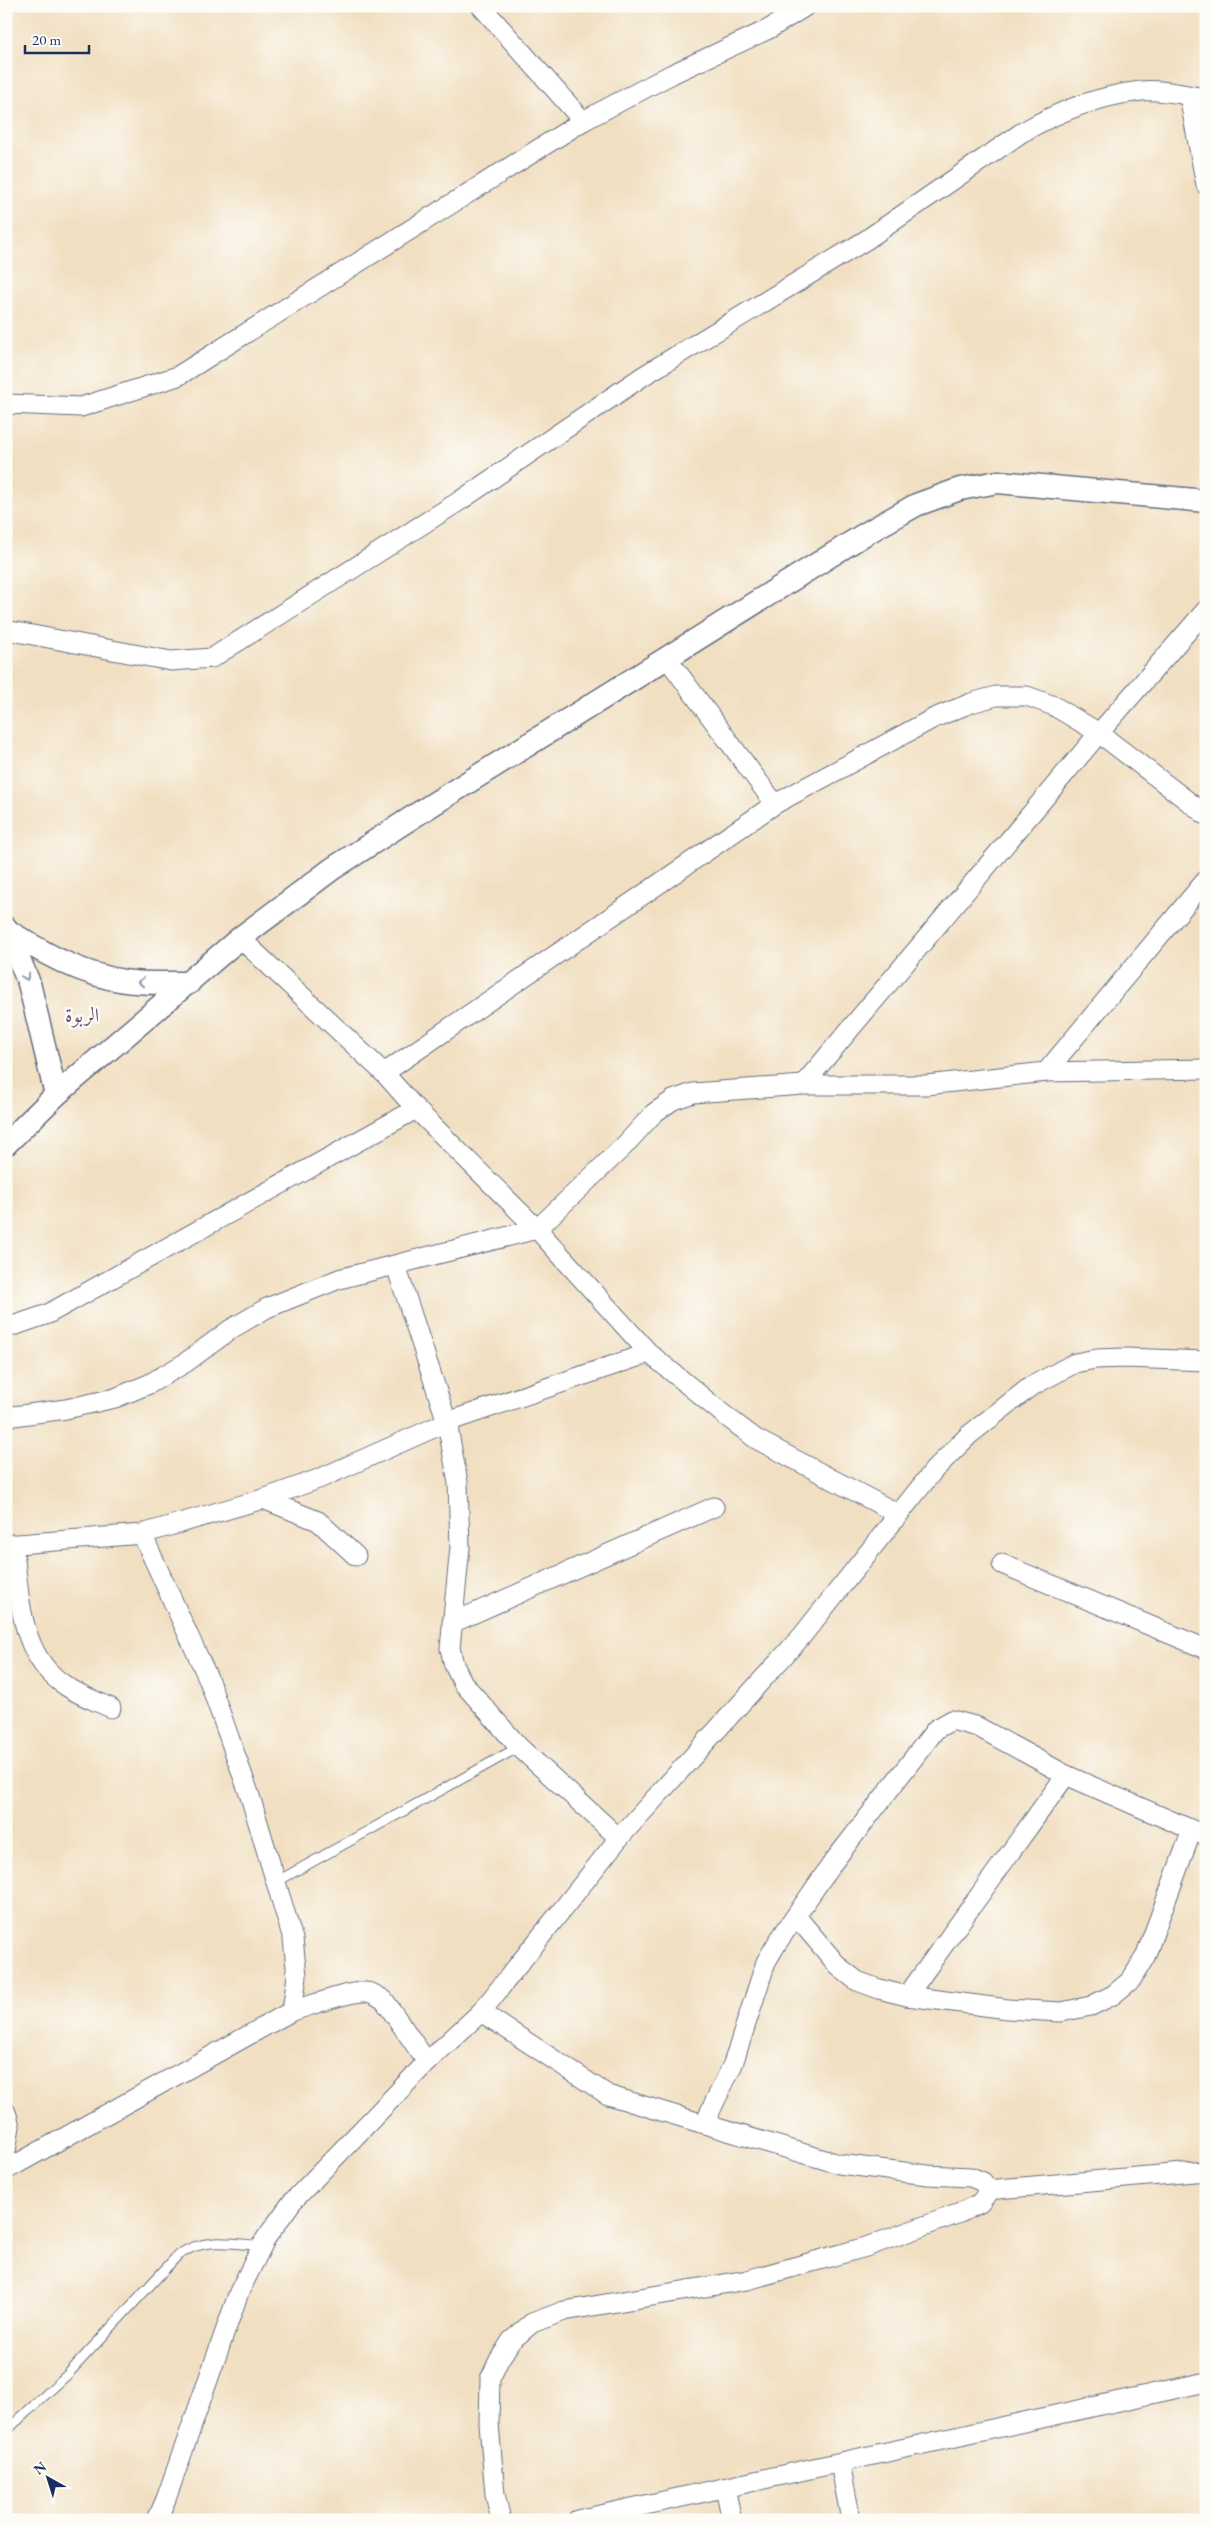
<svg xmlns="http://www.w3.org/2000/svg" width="1212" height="2526" font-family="'EB Garamond',Amiri,serif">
<rect width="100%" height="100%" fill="#fdfcf7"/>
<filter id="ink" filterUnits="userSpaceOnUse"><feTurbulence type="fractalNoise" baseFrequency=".02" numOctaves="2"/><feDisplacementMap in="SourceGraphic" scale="10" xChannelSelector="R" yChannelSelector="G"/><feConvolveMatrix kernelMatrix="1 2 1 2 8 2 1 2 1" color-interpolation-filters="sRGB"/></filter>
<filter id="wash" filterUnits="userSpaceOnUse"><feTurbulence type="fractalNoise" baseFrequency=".0096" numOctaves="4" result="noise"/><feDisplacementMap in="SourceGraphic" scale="20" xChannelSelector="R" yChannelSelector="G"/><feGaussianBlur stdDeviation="1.12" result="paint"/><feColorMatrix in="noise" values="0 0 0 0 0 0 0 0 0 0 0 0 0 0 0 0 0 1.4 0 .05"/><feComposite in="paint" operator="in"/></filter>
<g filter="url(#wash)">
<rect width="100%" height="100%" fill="#f1dfc1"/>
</g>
<g filter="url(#ink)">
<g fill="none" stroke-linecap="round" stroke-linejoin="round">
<defs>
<g id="service">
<polyline points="276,1882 519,1747"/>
<path d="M6,2431L67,2375L178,2255C204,2237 232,2243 262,2246"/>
</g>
<g id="minor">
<polyline points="481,6 583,121"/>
<polyline points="1189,96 1206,185"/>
<polyline points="6,404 81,407 178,376 583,121 672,74 769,29 806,6"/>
<path d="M6,630L171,661L212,658L461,500L643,376L866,240L1021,133C1057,112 1098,96 1141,91C1161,89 1185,95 1206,98"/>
<polyline points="667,658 775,804 934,718 971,703 996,696 1027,696 1054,706 1099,733 1206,815"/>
<polyline points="240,938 384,1073 416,1109 537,1229 649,1353 723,1414 756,1439 898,1514"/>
<polyline points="1046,1072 1206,880"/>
<polyline points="384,1073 775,804"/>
<polyline points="803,1085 1099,733 1206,610"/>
<polyline points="396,1266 447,1422 458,1483 460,1547 450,1648 454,1665 463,1683 519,1747 619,1838"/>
<polyline points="6,1325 16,1325 48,1314 416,1109"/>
<polyline points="6,1417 66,1409 115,1398 149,1384 185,1363 231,1329 267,1308 339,1279 537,1229 623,1147 654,1113 673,1100 693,1093 803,1085 926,1085 1046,1072 1206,1069"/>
<polyline points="263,1499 321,1478 447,1422 649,1353"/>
<path d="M13,1544C20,1593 18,1656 66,1686C79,1695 96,1701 111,1708"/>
<polyline points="6,1545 142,1534 263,1499 318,1521 356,1556"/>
<polyline points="1002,1564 1206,1649"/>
<polyline points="452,1623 714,1507"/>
<polyline points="796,1916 839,1967 857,1981 879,1989 907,1996 1008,2009 1061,2012 1091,2006 1113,1995 1131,1980 1145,1957 1192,1830"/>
<polyline points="907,1996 1066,1775"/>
<path d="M292,2011C310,2006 348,1991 366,1992C373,1992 378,1997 384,2000L427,2062"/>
<polyline points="481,2012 608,2095 704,2124 733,2064 766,1962 777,1943 831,1865 936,1729 952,1720 978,1727 1066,1775 1206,1836"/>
<polyline points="6,2112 10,2126 6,2151"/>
<polyline points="6,2170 292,2011 297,1976 293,1939 250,1796 208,1678 142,1534"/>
<polyline points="987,2190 1206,2171"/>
<polyline points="840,2463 851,2520"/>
<polyline points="725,2488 732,2520"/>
<polyline points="157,2520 166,2499 239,2292 266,2238 292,2202 427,2062 481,2012 619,1838 801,1637 934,1470 969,1435 1030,1387 1075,1363 1096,1359 1125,1358 1206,1361"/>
<polyline points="501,2520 495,2494 489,2424 490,2379 499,2360 511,2341 532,2323 564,2311 747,2280 866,2247 960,2213 980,2203 986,2195 987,2190 983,2182 971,2177 928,2175 839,2164 704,2124"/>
<polyline points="577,2520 1206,2382"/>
</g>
<g id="tertiary">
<polyline points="6,928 29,983 56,1095"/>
<path d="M8,931C45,954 80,974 124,981C145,984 168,983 189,983"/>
<polyline points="6,1144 56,1095 240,938 332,869 422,811 865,534 916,505 960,489 998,482 1206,501"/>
</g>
</defs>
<use href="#service" stroke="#666d81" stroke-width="11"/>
<use href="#minor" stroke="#666d81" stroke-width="21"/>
<use href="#tertiary" stroke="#666d81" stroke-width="25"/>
<use href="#service" stroke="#fff" stroke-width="9"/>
<use href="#minor" stroke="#fff" stroke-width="19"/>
<use href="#tertiary" stroke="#fff" stroke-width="22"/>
</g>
<defs><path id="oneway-chevron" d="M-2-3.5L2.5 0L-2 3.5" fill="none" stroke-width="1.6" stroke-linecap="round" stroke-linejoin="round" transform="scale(1.25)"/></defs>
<g stroke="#8d97ae">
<use href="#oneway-chevron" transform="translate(26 977) rotate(69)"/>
<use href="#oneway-chevron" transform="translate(141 982) rotate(-178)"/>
</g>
</g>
<g text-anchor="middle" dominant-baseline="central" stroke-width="4.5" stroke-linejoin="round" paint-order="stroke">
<g font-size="20" fill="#615470" stroke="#fdfcf7">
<text x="82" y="1015">الربوة</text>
</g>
</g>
<rect width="1212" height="2526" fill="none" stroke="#fdfcf7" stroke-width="25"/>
<g transform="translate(48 2478) rotate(321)" stroke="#fdfcf7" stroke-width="4" paint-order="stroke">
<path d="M0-4L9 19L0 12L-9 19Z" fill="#1b2f5e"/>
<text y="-8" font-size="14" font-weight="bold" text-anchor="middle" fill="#1b2f5e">N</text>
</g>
<path d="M25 45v8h64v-8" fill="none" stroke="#1b2f5e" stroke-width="2.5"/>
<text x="32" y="45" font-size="15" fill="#1b2f5e" stroke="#fdfcf7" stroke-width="4" paint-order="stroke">20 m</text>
</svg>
